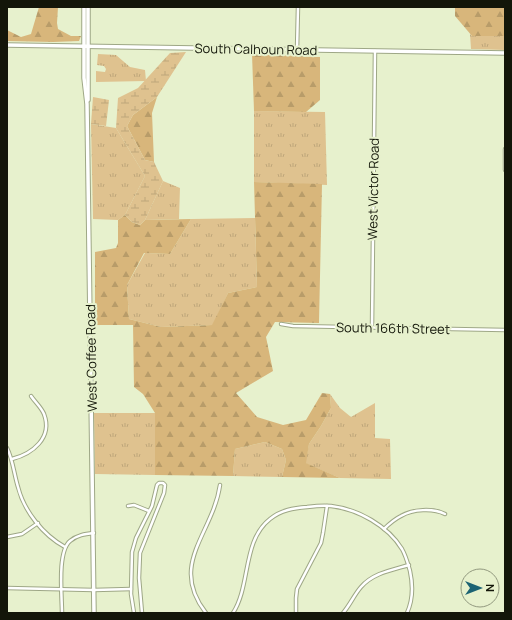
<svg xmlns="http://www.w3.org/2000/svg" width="512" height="620" font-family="Manrope,sans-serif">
<defs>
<pattern id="grass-tufts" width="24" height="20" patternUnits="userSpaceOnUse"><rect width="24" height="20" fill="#dfc28f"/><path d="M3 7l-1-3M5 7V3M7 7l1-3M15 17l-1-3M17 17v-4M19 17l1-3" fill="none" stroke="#bea67a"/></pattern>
<pattern id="forest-firs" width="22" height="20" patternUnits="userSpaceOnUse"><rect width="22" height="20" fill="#d8b67b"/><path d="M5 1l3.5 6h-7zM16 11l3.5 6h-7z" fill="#b89c69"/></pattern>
<pattern id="wetland-marsh" width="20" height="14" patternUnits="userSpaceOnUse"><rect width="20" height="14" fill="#dfc28f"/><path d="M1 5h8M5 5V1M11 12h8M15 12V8" fill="none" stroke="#bea67a"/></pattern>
</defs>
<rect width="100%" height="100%" fill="#e7f1cd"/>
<g fill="url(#grass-tufts)">
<polygon points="470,34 472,36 505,36 505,50 471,49"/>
<polygon points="98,54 116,55 130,67 145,70 146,81 96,82 96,71 105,72 106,69 104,66 97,65"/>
<polygon points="254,111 325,112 327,185 254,182"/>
<polygon points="91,124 116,128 145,176 125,215 118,220 93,219"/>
<polygon points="163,181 180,188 179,219 145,220"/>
<polygon points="255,218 257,287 228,293 213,325 161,327 129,319 127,285 145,253 170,254 191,219"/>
<polygon points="330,394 340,408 351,417 375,403 375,438 390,439 391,479 340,478 305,463 309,444 321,426 331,408"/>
<polygon points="94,413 155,413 155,475 95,474"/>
<polygon points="265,442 282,449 286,460 282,477 233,476 235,449"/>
</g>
<g fill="url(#forest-firs)">
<polygon points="39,7 58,7 57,23 58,29 71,36 81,36 79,41 53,42 7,41 7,30 21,37 31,34"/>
<polygon points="455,7 505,7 505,36 472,36 455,16"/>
<polygon points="252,54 320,57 320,100 306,112 254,111"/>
<polygon points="157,97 152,113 154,162 145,160 127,126 133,115"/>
<polygon points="254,182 322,184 319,323 275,322 266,337 273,371 236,393 257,417 283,425 306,420 322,393 330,394 331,408 321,426 309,444 306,463 340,478 282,477 286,460 282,449 265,442 235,449 233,476 155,475 155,413 143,394 134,387 133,325 95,325 95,252 116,248 118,243 118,220 125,215 132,222 140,225 145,220 191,219 170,254 144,253 127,285 129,319 161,327 212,325 228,293 257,287"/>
</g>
<g fill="url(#wetland-marsh)">
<polygon points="186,52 157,97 133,115 127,126 145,160 154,162 163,181 145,220 140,225 132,222 125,215 145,176 116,128 118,98 138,88 170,53"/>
<polygon points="93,97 109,100 106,126 91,124"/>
</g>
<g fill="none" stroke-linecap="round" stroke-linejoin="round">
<defs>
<g id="street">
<polyline points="297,50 298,7"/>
<polyline points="505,149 505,170"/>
<polyline points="281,324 293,326 505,330"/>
<polyline points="372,328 375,51"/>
<path d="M7,448C13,460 14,474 18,487C24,511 43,535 65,547"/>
<path d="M12,459C32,454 53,438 44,414C41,407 35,402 31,396"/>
<polyline points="128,506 134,505 149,511"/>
<path d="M384,529C389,524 395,519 401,516C413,509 433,508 445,514"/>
<polyline points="7,537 22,534 38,523"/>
<polyline points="7,588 94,590 131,589"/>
<path d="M62,613C62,596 57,552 70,541C77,535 85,534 94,533"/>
<polyline points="134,613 131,594 132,552 136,538 152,506 157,485 159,483 163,483 165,485 164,493 140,553 139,578 142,613"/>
<path d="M206,613C168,564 213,534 220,485"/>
<path d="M233,613C251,585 242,541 270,519C281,510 294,508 307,507C315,506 323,505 331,506C358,509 388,526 402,549C406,556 408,564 410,571C413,585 413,600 407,613"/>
<polyline points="296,613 296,598 297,589 321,543 323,533 327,506"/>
<path d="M343,613C350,605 354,595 361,587C373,573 392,570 409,565"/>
</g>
<g id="secondary">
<polyline points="84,7 84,78 87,104 94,613"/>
<polyline points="7,45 505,53"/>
<polyline points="88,100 88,7"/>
</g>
</defs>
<use href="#street" stroke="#9ea786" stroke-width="4.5"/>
<use href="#secondary" stroke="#9ea786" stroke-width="5.5"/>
<use href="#street" stroke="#fff" stroke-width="2.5"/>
<use href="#secondary" stroke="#fff" stroke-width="3.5"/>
</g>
<g text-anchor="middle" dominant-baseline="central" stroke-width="4" stroke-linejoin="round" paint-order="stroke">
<g font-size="13" fill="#131609" stroke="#e7f1cd">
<text transform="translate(256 49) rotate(1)">South Calhoun Road</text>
<text transform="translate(373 189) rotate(-89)">West Victor Road</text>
<text transform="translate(393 328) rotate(1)">South 166th Street</text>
<text transform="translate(91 358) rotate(-91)">West Coffee Road</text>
</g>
</g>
<rect width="512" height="620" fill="none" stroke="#131609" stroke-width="16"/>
<g transform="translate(480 588) rotate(90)"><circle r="19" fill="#e7f1cd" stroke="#92997f"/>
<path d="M0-3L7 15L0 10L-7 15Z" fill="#1c6373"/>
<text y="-6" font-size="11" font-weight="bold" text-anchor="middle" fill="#131609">N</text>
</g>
</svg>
